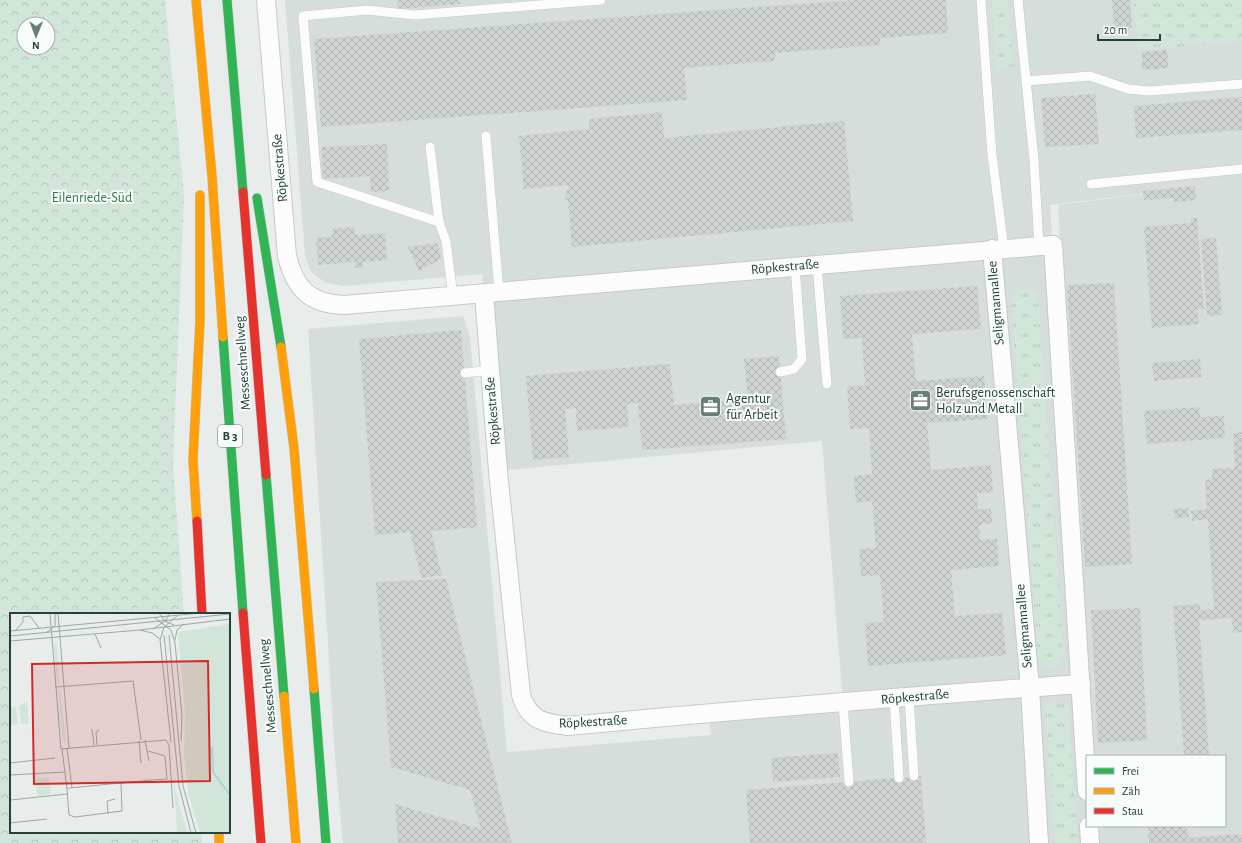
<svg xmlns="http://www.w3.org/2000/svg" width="1242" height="843" font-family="'Alegreya Sans',sans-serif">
<defs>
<pattern id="grass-tufts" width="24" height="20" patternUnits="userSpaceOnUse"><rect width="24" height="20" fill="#d1e6d8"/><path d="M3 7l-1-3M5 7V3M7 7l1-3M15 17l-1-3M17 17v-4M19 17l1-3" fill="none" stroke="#b3c6ba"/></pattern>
<pattern id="forest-crowns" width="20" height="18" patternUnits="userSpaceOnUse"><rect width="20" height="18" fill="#d1e6d8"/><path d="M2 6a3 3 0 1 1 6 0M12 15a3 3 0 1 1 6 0" fill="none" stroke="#b3c6ba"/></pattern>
<pattern id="building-cross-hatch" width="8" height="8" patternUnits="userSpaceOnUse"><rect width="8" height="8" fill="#cfd4d2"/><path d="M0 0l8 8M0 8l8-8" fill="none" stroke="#b2b7b5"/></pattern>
</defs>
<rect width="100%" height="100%" fill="#e8edeb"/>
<polygon fill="#d6dedb" points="285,0 1242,0 1242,843 1097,843 1096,826 1225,826 1225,756 1092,756 1058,205 1207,186 1050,205 1087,791 1087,826 1090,843 343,843 335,756 308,329 463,316 470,337 507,752 711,735 709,713 843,703 822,441 498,471 482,274 344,286 326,283 315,275 310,270 305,255"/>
<g fill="url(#grass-tufts)">
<polygon points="991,0 1008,0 1014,68 997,69"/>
<polygon points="1133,0 1242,0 1242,41 1138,50"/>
<path d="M1021,288L1035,292L1038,299L1064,658C1058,670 1046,671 1038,660L1011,301C1012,293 1014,290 1021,288Z"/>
<polygon points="1055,700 1065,703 1068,707 1078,843 1055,843 1045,708 1047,703"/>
</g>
<path fill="url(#forest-crowns)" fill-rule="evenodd" d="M0,0H165L184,196L173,465L184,614H11V832H201L202,843H0ZM24,24H48V48H24Z"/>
<g fill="url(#building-cross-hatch)">
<polygon points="397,0 459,0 460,4 398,9"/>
<polygon points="856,0 946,0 948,33 880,38 880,45 775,53 775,61 684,68 687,100 321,127 314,39"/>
<polygon points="1112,0 1130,0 1132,28 1114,29"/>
<polygon points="1167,50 1168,68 1142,70 1142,52"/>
<polygon points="1095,94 1099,144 1045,147 1041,98"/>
<polygon points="1242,97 1242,130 1136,138 1134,106"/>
<polygon points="662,112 664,138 844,121 853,221 572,247 568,200 564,200 569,185 524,189 519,136 589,129 589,119"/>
<polygon points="387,144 389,191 371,192 370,176 323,179 321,147"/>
<polygon points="1195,186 1196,200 1174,202 1174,198 1144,200 1143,191"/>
<polygon points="1191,218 1197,218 1204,309 1198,309 1199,324 1152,328 1144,227 1191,223"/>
<polygon points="354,227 355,235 385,233 387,260 362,262 363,268 355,268 354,262 318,265 316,238 332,237 332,229"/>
<polygon points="1216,238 1222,315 1207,316 1201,239"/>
<polygon points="438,243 441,259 419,271 408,247"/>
<polygon points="1114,283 1132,564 1085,567 1067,285"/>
<polygon points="977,286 981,329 912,334 916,381 984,376 988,419 927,423 931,470 991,465 993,492 977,493 978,509 991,509 992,523 979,525 980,540 997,539 999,566 951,570 955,616 1002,613 1006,655 868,666 865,623 884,622 880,575 861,576 859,549 876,548 872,501 856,503 854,476 872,474 869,428 850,429 847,386 865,385 862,338 843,339 840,296"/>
<polygon points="461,330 477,527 431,531 442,575 423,578 421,577 410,532 375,535 359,339"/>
<polygon points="779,356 786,439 642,450 638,403 627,404 629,427 577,431 576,408 565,409 569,457 533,460 526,376 670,364 674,405 748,399 744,359"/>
<polygon points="1200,359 1201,377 1154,381 1152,363"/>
<polygon points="1199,407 1200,417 1224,416 1225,438 1147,444 1144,411"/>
<polygon points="1242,432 1242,632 1233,633 1232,618 1199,620 1209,756 1184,756 1173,606 1200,604 1200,610 1214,609 1208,519 1192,521 1191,511 1207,509 1205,480 1212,479 1212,469 1235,468 1233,433"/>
<polygon points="1188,508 1189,517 1175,519 1174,509"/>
<polygon points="446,579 501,800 512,843 398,843 395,804 481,829 470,790 391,767 376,582"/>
<polygon points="1140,608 1147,740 1098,743 1091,610"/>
<polygon points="838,753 840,777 773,782 771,758"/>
<polygon points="921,776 926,843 750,843 746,790"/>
<polygon points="1148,826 1187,826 1188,838 1242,834 1242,843 1149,843"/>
</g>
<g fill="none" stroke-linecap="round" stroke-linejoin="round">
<defs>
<g id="lane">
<polyline points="981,0 992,155 1004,249"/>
<polyline points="1018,0 1034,160 1039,246"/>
<polyline points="1026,81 1090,76 1128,89 1149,91 1242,84"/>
<polyline points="486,136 499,292"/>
<polyline points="430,147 439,222 446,241 453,296"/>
<polyline points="1091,184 1242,169"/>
<polyline points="439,222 317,182 303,16 367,10 415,15 601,0"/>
<polyline points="817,265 827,384"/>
<polyline points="780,372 794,369 802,359 795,266"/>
<polyline points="465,373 490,370"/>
<polyline points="909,698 914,776"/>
<polyline points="894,699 899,778"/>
<polyline points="843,703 849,782"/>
</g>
<g id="street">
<path d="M266,0L287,256C295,289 310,304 344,305L1053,245L1087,791"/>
<polyline points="992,249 1030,688 1039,843"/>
<path d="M484,294L498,471L521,695C529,721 544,723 568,726C739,710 910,696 1081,684"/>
<polyline points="1089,826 1090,843"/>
</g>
<g id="fast">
<polyline points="227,0 243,192"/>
<polyline points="257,198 281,347"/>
<polyline points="223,337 243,613"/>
<polyline points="266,475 284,696"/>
<polyline points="314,689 326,843"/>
</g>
<g id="slow">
<polyline points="196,0 212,176 223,337"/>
<polyline points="281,347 294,448 314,689"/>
<polyline points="197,521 193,460 200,321 200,195"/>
<polyline points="284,696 296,843"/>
<polyline points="219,832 219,843"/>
</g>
<g id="jam">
<polyline points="243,192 266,475"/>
<polyline points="197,521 202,614"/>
<polyline points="243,613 261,843"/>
</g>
</defs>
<use href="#lane" stroke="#c5cac8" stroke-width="10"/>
<use href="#street" stroke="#c5cac8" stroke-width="20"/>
<use href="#fast" stroke="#c3ccc9" stroke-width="10"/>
<use href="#slow" stroke="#c3ccc9" stroke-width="10"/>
<use href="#jam" stroke="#c3ccc9" stroke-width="10"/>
<use href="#lane" stroke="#fcfcfc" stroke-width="9"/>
<use href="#street" stroke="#fcfcfc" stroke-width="18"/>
<use href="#fast" stroke="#30b455" stroke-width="9"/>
<use href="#slow" stroke="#ff9f0a" stroke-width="9"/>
<use href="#jam" stroke="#e5322d" stroke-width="9"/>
</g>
<defs>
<symbol id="office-square" viewBox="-11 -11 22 22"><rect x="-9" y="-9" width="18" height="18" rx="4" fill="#697e78" stroke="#f7fbf9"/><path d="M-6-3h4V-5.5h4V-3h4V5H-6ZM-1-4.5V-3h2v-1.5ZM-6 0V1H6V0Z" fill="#fff"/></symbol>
</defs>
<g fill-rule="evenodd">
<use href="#office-square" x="908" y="388" width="25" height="25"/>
<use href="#office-square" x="698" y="394" width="25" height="25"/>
</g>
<g text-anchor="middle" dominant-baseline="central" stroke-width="4" stroke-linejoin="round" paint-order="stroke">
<rect fill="#f7fbf9" stroke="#637a73" stroke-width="1" x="218" y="425" width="24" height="22" rx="3"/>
<g font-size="13" font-weight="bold" fill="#24423a">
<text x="230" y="436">B 3</text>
</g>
<g font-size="14" fill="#24423a" stroke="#f7fbf9">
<text transform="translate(280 168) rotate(-95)">Röpkestraße</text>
<text transform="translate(785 267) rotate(-5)">Röpkestraße</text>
<text transform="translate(996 303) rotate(-95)">Seligmannallee</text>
<text transform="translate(243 363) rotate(-94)">Messeschnellweg</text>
<text transform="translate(493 411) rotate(-95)">Röpkestraße</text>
<text transform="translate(1024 626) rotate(-95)">Seligmannallee</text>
<text transform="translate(268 686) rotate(-95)">Messeschnellweg</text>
<text transform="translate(915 697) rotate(-5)">Röpkestraße</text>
<text transform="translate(593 722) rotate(-3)">Röpkestraße</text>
</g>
<g font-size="14" fill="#2d7a4b" stroke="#f7fbf9">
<text x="92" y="198">Eilenriede-Süd</text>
</g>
<g font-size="14" fill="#24423a" stroke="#f7fbf9" text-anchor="start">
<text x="936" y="393">Berufsgenossenschaft<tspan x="936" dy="16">Holz und Metall</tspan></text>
<text x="726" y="399">Agentur<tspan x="726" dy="16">für Arbeit</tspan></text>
</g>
</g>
<g transform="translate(10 613)">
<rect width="220" height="220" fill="#e8edeb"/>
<path d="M44,32H47L49,71L47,70ZM50,76L56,128L55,130L53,128L48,77ZM17,89L19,111L11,112L9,93ZM6,94L8,111L1,112L0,95ZM39,164L41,181L28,183L24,165ZM164,169L170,196L178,220H167Z" fill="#d1e6d8"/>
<path d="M220,11V220H190L178,180L174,141L175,102L168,19Z" fill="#d1e6d8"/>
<path fill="none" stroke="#a9d4db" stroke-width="2" d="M202,134L203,159L220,182"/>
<path fill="none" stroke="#9aa9a4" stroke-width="1" d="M40,0L51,136L156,127L159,132L163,195M48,0L59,135M149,0L155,8L164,12M145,5L161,17L165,30L172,103L171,128M143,16L155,8L160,0M130,17L142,20L150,26M0,18L191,0M5,18L13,9V4L20,3L29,15M37,19L45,13V0M85,21L91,35M154,22L169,173L181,220M159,22L173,173L186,220M0,23L220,1M165,27L167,17L174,11M0,28L130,17L220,6M46,74L123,68L131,127M82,116L84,132M135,127L139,148M129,128L131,150M161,129L150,27L154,14L167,3M87,132L86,119L89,117M57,135L62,175M52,136L57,176M0,150L45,145M0,162L55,159M111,170L112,198L65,204L59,202L57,176L59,175L111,170L141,167L157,166L155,143L138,138M0,187L57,181M98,201L97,188L105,186M0,210L37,206"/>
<path fill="#d62828" fill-opacity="0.15" stroke="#d62828" stroke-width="2" d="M198,48L200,168L24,171L22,51Z"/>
<rect width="220" height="220" fill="none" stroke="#24423a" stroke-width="2"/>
</g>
<rect x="1086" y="755" width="140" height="72" fill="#f7fbf9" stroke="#a3b1ad"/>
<rect x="1094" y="768" width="20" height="6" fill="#30b455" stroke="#a3b1ad"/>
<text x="1122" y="775" font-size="12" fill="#24423a">Frei</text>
<rect x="1094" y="788" width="20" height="6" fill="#ff9f0a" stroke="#a3b1ad"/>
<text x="1122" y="795" font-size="12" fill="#24423a">Zäh</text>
<rect x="1094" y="808" width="20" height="6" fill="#e5322d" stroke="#a3b1ad"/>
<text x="1122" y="815" font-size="12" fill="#24423a">Stau</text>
<g transform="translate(36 36) rotate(181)"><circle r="19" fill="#f7fbf9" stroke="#a3b1ad"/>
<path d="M0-3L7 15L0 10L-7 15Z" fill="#697e78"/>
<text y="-6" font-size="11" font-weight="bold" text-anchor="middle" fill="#24423a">N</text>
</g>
<path d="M1098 34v6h62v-6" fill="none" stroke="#24423a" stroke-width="2"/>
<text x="1104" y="34" font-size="12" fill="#24423a" stroke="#f7fbf9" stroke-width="3" paint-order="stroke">20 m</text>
</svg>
